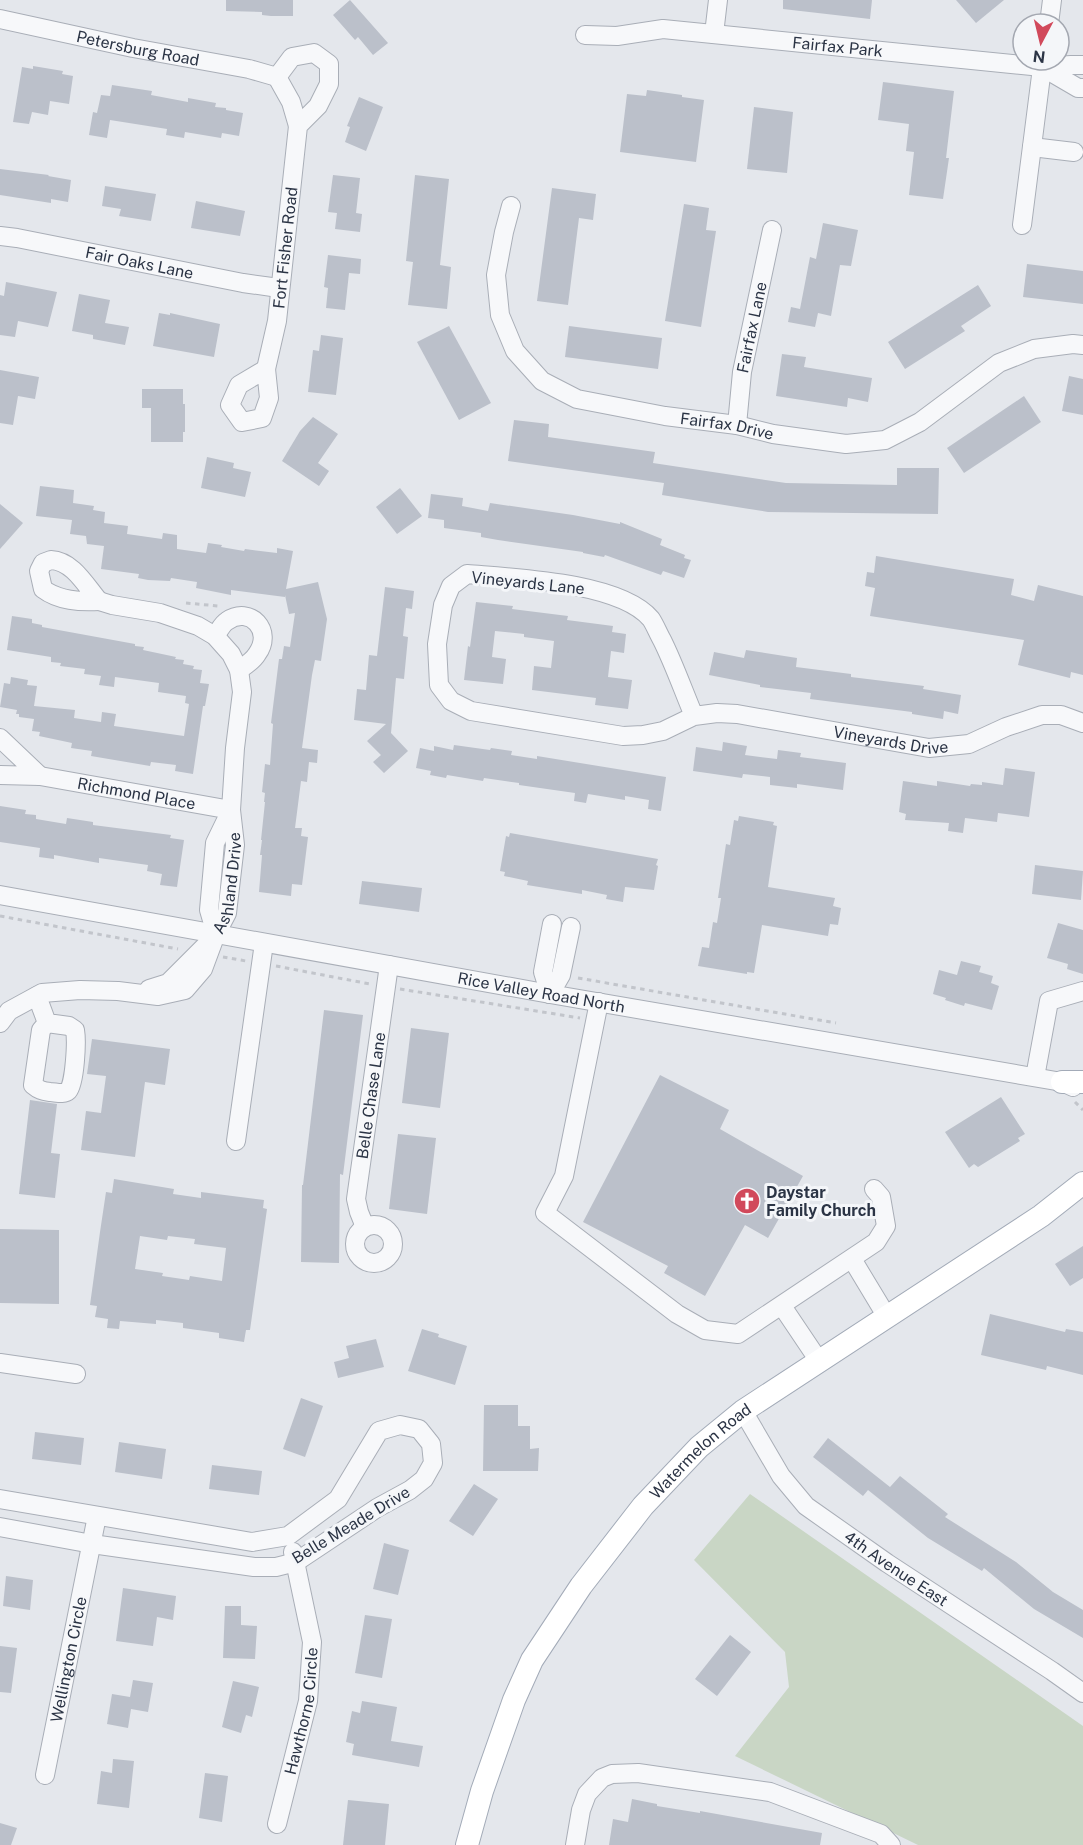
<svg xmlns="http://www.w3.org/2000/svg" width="1083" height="1845" font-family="'Public Sans',sans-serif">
<rect width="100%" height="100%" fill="#e4e7ec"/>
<polygon fill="#c9d6c5" points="750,1494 1083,1726 1083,1845 918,1845 735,1756 789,1687 785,1652 694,1560"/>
<g fill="#bbc0ca" fill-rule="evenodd">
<polygon points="226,0 293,0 293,16 271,16 262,15 262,12 226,11"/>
<polygon points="350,0 388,43 373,55 358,37 355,40 333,15"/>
<polygon points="783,0 872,0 870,19 783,9"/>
<polygon points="956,0 1004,0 976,23"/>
<polygon points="33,66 63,71 62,74 73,76 69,104 50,101 48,115 32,112 29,124 13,122 22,67 33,69"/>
<polygon points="883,82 954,91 946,158 949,158 943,199 909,195 914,152 906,151 909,124 878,120"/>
<polygon points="112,85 152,91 151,95 188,102 188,98 216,103 215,107 226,108 226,110 243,113 239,136 222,133 221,138 185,132 184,138 166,135 167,129 110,120 107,138 89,135 93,112 97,113 101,95 110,96"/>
<polygon points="647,90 682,95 682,97 704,100 696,162 620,152 627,94 646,96"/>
<polygon points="359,97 383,107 366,151 345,142 350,127 347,126"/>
<polygon points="754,107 793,112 787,173 747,169"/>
<polygon points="0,169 49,175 48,176 71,180 68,202 51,199 51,203 0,195"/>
<polygon points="333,175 360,178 356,213 362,214 360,232 335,229 337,213 328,212"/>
<polygon points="415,175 449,179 440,265 451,267 447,309 408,305 413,262 406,261"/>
<polygon points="105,186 156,194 151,221 119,216 121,209 102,206"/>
<polygon points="552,188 596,194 593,220 579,218 568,305 537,301"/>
<polygon points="196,201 245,211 240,236 191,228"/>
<polygon points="684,204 709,208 706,230 716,231 701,327 665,321"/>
<polygon points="823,223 858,230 851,266 840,265 831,316 818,313 815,327 788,322 791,307 800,309 810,257 816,259"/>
<polygon points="328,255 361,259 360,274 349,273 345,310 326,308 328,288 324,287"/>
<polygon points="1027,264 1083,271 1083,304 1023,297"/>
<polygon points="6,282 57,292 48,327 18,321 15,337 0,335 0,295 4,296"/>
<polygon points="978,285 991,306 961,326 965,331 905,369 888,342"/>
<polygon points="79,294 110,300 105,323 129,327 125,345 93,339 93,335 72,331"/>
<polygon points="159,313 170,315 170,313 220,324 214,357 153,346"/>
<polygon points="449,326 491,403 459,420 417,342"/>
<polygon points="569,326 662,338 658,369 565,357"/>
<polygon points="321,335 343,338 336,395 308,392 313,350 319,351"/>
<polygon points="782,354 806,357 804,367 872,378 868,402 848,398 847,407 776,396"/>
<polygon points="0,370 39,377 35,399 18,396 13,425 0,423"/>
<polygon points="1069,376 1083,379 1083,415 1062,411"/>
<polygon points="142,389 183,389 183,404 185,404 185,432 183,432 183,442 151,442 151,408 142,408"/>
<polygon points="1024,396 1041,422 964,473 947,448"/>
<polygon points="313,417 338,434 318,463 329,471 319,486 282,461 300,431"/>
<polygon points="514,420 549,424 548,437 655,452 653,463 786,483 897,485 897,468 939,468 938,514 768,512 662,495 664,483 508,461"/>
<polygon points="207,457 234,463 233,468 251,472 245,497 201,488"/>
<polygon points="40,486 74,490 73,503 94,506 93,510 105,512 104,523 128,526 127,534 162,539 163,533 177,535 177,549 206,553 208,543 222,545 221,547 244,551 245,549 277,553 277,548 293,551 286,589 318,582 327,619 321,661 315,660 312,675 302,748 318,750 317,763 309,762 307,782 301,781 295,828 302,828 301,836 308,837 302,885 292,884 291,896 259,892 262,855 260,855 262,840 261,840 265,802 264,802 265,793 262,792 265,764 270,765 273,724 271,723 279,659 282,659 284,646 290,647 295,613 289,614 285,595 285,597 231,590 231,595 196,588 197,582 171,578 170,581 148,580 138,578 139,574 101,569 104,546 87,544 86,536 70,534 72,520 36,516"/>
<polygon points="400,488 422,516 397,534 376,507"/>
<polygon points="431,494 463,498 462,506 488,511 490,503 573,515 620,524 620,522 662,539 660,545 685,555 684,558 691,560 684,578 663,571 661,575 605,555 604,557 583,553 583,552 498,540 481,537 481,533 444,528 444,520 428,518"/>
<polygon points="0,504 23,523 0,549"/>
<polygon points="876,556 1014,579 1011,595 1034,601 1038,585 1083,596 1083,675 1071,672 1070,678 1018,665 1024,640 870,616 875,588 865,586 867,572 874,573"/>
<polygon points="385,587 414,591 412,609 406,608 403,636 408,637 404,679 396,678 391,733 408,751 384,773 373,762 381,755 367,741 386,724 354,720 357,689 366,690 369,655 377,656"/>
<polygon points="476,602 513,606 512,609 568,616 567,620 613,626 612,632 626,634 624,653 611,651 608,677 632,680 628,709 595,705 596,698 532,690 534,666 551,668 554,641 524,637 524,634 495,631 492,657 506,659 503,684 464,680 468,646 470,647"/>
<polygon points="12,616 32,619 32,623 42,625 42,627 135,644 135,646 144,647 143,650 176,657 175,659 184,660 183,664 194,666 193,669 202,670 200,683 209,684 205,706 203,706 193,774 175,771 176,765 151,762 150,766 91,756 92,751 71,748 72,743 39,736 40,732 32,731 34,719 19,717 19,714 16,714 17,710 0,707 4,683 10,684 11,677 28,680 27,685 37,686 34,706 75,710 74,718 101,722 102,712 116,714 114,726 184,736 189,704 185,703 186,696 158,692 159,683 115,677 114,687 99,685 101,676 84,674 85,669 60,666 61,663 51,662 51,657 7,650"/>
<polygon points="746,650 797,658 796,667 851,674 851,677 924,686 923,689 961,695 958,714 944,711 943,719 912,714 912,712 810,699 811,693 760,687 760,685 709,675 714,652 744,658"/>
<polygon points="723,742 747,746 745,755 777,759 778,750 801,753 800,757 846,763 843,790 797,784 797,788 770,785 770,777 743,774 742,778 693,771 696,747 722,751"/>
<polygon points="454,745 490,750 491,748 512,751 511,755 537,759 537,756 666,777 661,811 648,809 649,800 625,796 625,800 588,794 586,803 574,801 575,793 519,785 519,783 484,778 483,781 447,775 446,778 430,775 431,771 416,768 420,748 434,751 434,746 453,750"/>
<polygon points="1005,768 1035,772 1029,817 998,813 997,822 965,818 963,833 948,831 949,823 905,820 906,814 899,812 903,781 937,786 937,781 970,786 971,784 982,785 982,782 1003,785"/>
<polygon points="0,806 26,810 25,814 36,815 36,819 66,824 67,818 93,822 93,825 171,835 170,838 184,840 177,887 160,885 162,874 147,871 148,865 99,858 99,863 54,855 54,859 39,857 40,848 0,842"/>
<polygon points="739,816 774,822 773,825 777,826 768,887 835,898 833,906 841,908 838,925 830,924 828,936 762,925 754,973 747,972 747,974 698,966 702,947 709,948 713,922 717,923 721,898 718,898 726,844 730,845 734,820 738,821"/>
<polygon points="510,833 658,859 656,865 658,866 654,890 625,887 623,902 606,899 607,895 582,890 582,894 527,885 528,881 504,876 505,872 500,871 506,836 509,837"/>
<polygon points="1035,865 1083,871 1081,900 1032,894"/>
<polygon points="362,881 422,888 419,912 359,904"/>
<polygon points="1058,923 1083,930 1083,974 1067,969 1068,964 1047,958"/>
<polygon points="961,961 981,966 979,972 993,976 991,983 999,986 992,1010 965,1003 964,1006 945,1000 946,998 933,994 939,970 957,975"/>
<polygon points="324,1010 363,1015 343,1175 340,1174 339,1263 301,1262 302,1185 303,1185"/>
<polygon points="411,1028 449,1033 440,1108 402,1103"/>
<polygon points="92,1039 170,1049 165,1085 145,1082 135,1157 81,1150 86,1111 101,1113 106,1076 87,1074"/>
<polygon points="660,1075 729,1110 720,1129 803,1176 768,1238 745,1225 705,1296 664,1273 668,1266 583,1222"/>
<polygon points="1001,1097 1025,1134 1018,1138 1020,1141 978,1167 974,1164 969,1168 945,1132"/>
<polygon points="30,1100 57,1104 51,1153 60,1154 55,1198 19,1194"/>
<polygon points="398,1134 436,1138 427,1214 389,1209"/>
<path d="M114,1179L174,1189L173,1194L201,1198V1192L264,1200L263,1208L267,1209L250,1330H246L244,1342L219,1338V1333L183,1328V1323L156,1320V1324L120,1321L119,1329L107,1328L108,1319L95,1317L97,1306L90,1305L100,1232L106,1192L112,1193ZM140,1236L167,1240L168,1236L195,1239L194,1244L226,1248L222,1281L190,1276L189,1280L162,1276L163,1273L135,1269Z"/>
<polygon points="0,1229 59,1230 59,1304 0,1303"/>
<polygon points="1083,1246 1083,1278 1070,1286 1055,1264"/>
<polygon points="990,1314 1065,1332 1066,1329 1083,1332 1083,1375 1047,1366 1046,1370 981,1355"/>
<polygon points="422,1329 439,1334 438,1337 467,1346 455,1385 408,1371"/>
<polygon points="376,1339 384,1367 338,1378 334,1362 349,1358 346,1346"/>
<polygon points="301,1398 323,1406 305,1457 283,1449"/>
<polygon points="484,1405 518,1405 518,1426 530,1426 530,1449 539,1448 538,1471 483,1471"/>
<polygon points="35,1432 84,1438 81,1465 32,1459"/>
<polygon points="828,1438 890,1487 900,1476 948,1514 945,1517 1016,1562 1053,1592 1083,1610 1083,1638 1034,1609 984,1568 982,1571 928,1538 868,1490 863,1496 813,1457"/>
<polygon points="119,1442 166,1449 162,1479 115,1472"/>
<polygon points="212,1465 262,1471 259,1495 209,1489"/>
<polygon points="474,1484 498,1499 473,1536 449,1521"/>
<polygon points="384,1543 409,1550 398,1595 373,1589"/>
<polygon points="6,1576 33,1580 30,1610 3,1606"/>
<polygon points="123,1588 176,1596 173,1620 157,1617 153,1646 116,1641"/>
<polygon points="225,1606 241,1606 241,1625 257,1626 255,1659 223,1658"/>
<polygon points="365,1615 392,1619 382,1678 355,1673"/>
<polygon points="730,1635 751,1652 717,1696 695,1679"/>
<polygon points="0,1646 17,1648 11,1693 0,1692"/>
<polygon points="133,1680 153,1683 148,1712 131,1709 128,1728 107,1724 112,1694 130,1697"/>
<polygon points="233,1681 259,1687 252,1717 246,1715 241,1733 222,1727"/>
<polygon points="362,1701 397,1707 391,1741 423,1746 419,1767 352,1755 354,1744 346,1742 352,1711 360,1713"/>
<polygon points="113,1759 134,1761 129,1808 97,1804 101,1771 112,1773"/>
<polygon points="205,1773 228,1776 222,1822 199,1818"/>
<polygon points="632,1799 657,1804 657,1806 700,1813 700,1811 822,1833 820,1845 609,1845 613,1819 628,1822"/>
<polygon points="348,1800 389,1804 385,1845 343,1845"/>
<polygon points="0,1823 17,1828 11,1845 0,1845"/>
</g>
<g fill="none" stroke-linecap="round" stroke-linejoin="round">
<defs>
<g id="minor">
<path id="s1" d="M0,19L133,48L249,69L277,77"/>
<polyline points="1049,24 1052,0"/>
<polyline points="714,34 718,0"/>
<path id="s2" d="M585,35L617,36L663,29L1042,67L1078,88H1083"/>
<polyline points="1042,67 1071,65 1083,65"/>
<polyline points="277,77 291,102 298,126"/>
<polyline points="1032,147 1074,152"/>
<path id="s3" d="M511,206L504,232L496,275L500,315L515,351L542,381L577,399L665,416L737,425L773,434L846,444L885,440L920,422L999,363L1034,349L1073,344L1083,345"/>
<polyline points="1022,225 1043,60"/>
<path id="s4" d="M0,236L17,238L243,283L279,288"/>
<path id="s5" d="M266,369L277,321L298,126L318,106L329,84V64L314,53L292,57L277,77"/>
<polygon points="266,369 269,398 262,418 242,422 230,405 239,385"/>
<path id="s6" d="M737,425L742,372L772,230"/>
<path d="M51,560C73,561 86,586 99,601C80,602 59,601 43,589L39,571L43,563Z"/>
<path d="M215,636C219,631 222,624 227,621C250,605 274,631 257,654C253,661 246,665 239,670"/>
<path id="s7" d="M694,716C683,690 674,664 662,640C658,633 655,625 651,619C620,582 514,578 467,574L451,586L443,605L437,644L439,685L451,701L471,711L623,736L643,735L663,731L694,716L717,713L737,714L929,748L969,744L1006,727L1042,715H1061L1083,723"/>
<polyline points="0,738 40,776 0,775"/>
<path id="s8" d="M40,776L231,810"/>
<path id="s9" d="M0,895L550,994L1062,1082L1073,1087"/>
<polyline points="216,934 209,910 215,843 231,810"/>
<polyline points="149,989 168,983 211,940"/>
<polyline points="550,994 543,972 552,924"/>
<polyline points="550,994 561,975 571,927"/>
<path d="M37,996L47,1023L69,1026L75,1030C77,1041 75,1083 68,1091C64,1095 55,1092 50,1092C42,1091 39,1090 33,1085L41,1030L47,1023"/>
<polyline points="599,1002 564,1176 545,1213 677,1314 705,1330 738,1334 876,1242 886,1226 881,1197 874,1189"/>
<path id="s10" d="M0,1023L9,1011L42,993L80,990L118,991L158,996L185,990L203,969L216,934L227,913L235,845L231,810L235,748L242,692L239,670L231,654L215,636L198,626L160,613L112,605L99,601"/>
<polyline points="1035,1077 1049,1001 1083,991"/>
<polyline points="236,1141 264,943"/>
<circle cx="374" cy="1244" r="19"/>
<path id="s11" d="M365,1227L359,1212L356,1199L389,965"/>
<polyline points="852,1259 887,1317"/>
<polyline points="782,1306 819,1361"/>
<polyline points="0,1363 76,1374"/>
<path id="s12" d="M743,1411L781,1476L806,1506L887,1563L1052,1671L1083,1693"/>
<polyline points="0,1499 252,1542 288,1536 338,1499 379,1431 400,1425 419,1429 431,1444 433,1463 424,1479 410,1490 377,1508 296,1562 276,1567 254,1567 92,1544 0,1527"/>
<path id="s13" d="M45,1775L97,1516"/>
<path id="s14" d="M277,1824L308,1701L312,1642L293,1552"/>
<polyline points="575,1845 581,1810 587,1794 602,1778 612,1774 638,1773 770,1792 881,1834 891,1845"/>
</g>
<g id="major">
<polyline points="1062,1082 1083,1082"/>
<path id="s15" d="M467,1845L482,1791L514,1700L532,1660L581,1586L643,1506L699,1447L743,1411L1041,1216L1083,1183"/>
</g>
</defs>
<use href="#minor" stroke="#a9aeb7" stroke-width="20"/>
<use href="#major" stroke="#a3abb8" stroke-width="24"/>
<g stroke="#c2c5cb" stroke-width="3" stroke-dasharray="4.5 4.5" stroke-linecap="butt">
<polyline points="186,603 218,606"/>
<polyline points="0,916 178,949"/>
<polyline points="223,957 246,961"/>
<polyline points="276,966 370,984"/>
<polyline points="578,978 836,1023"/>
<polyline points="400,989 580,1018"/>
<polyline points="1075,1102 1083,1110"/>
</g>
<use href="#minor" stroke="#f7f8fa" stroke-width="18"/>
<use href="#major" stroke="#fff" stroke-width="22"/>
</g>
<defs>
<symbol id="church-disc" viewBox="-11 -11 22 22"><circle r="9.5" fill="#d1495b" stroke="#f4f6f9"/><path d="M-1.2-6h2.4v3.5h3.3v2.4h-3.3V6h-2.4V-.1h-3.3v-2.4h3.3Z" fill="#fff"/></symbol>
</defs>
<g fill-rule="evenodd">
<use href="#church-disc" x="732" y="1186" width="30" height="30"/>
</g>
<g text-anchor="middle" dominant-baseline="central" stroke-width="6" stroke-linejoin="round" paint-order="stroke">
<g font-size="16" fill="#2b3445" stroke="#f4f6f9">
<text stroke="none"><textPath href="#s1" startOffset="141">Petersburg Road</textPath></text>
<text stroke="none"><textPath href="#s2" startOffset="254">Fairfax Park</textPath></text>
<text stroke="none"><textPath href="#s5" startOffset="123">Fort Fisher Road</textPath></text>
<text stroke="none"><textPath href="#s4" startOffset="142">Fair Oaks Lane</textPath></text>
<text stroke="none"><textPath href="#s6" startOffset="99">Fairfax Lane</textPath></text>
<text stroke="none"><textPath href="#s3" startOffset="382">Fairfax Drive</textPath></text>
<text transform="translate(528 583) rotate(6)">Vineyards Lane</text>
<text stroke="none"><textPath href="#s7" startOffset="891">Vineyards Drive</textPath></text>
<text stroke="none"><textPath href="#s8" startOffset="98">Richmond Place</textPath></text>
<text stroke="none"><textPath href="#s10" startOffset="315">Ashland Drive</textPath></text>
<text stroke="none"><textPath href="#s9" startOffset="550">Rice Valley Road North</textPath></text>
<text stroke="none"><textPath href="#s11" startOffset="134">Belle Chase Lane</textPath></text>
<text stroke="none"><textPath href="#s15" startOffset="466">Watermelon Road</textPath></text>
<text transform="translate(351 1525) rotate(-31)">Belle Meade Drive</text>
<text stroke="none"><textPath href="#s12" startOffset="224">4th Avenue East</textPath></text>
<text stroke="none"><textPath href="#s13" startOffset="118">Wellington Circle</textPath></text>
<text stroke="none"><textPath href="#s14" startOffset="116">Hawthorne Circle</textPath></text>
</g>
<g font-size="16" font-weight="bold" fill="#2b3445" stroke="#f4f6f9" text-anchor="start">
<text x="766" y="1192">Daystar<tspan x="766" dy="18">Family Church</tspan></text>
</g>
</g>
<g transform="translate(1041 42) rotate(187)"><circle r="28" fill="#f4f6f9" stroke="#a4a8b1" stroke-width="1.5"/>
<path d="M0-4.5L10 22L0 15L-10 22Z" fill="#d1495b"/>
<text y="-9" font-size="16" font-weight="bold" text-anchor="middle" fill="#2b3445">N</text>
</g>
</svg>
